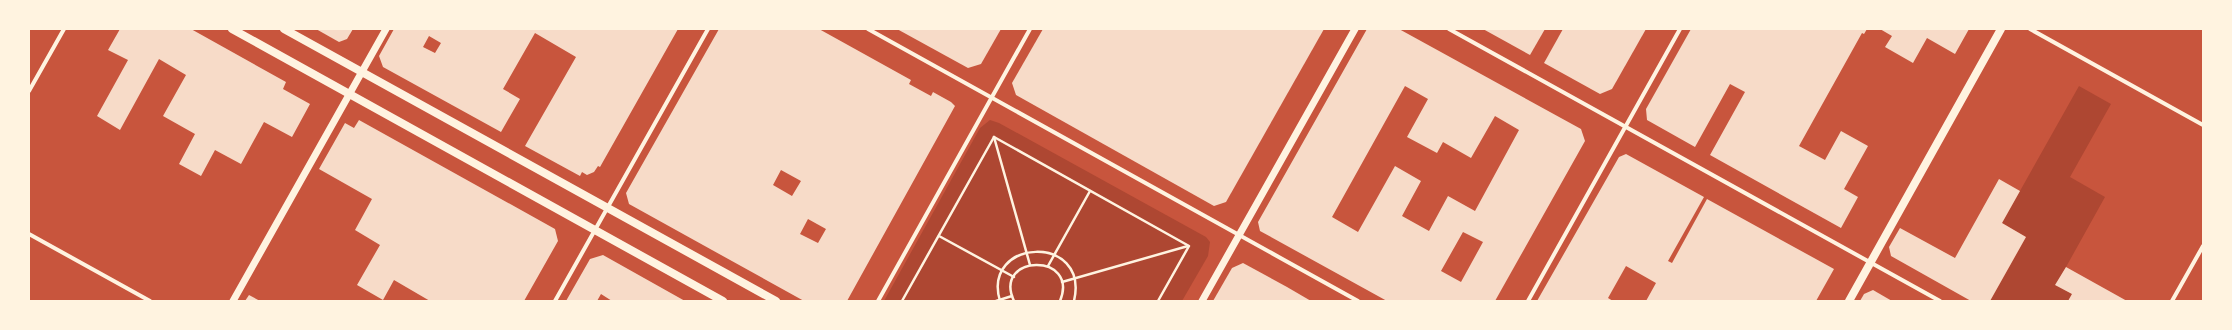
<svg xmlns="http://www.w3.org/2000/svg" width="2232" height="330" font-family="'Space Grotesk',sans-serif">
<rect width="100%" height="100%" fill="#c8553d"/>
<g fill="#ae4732">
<polygon points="2079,86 2111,104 2070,177 2105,197 2056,285 2072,294 2068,301 1990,301 2026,237 2002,223"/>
<polygon points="990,120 999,123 1206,237 1210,242 1208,256 1182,301 884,301 980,128"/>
</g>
<g fill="#f7dbc8" fill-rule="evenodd">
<polygon points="120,29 191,29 286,82 283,89 310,104 292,137 264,122 241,164 215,150 201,176 179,164 195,134 163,116 186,75 159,59 120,130 97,116 128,60 108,50"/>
<polygon points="316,29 353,29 347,39 339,42"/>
<path d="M394,29L571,30L678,29L600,167L598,166L594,172L587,175L582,172L580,176L525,146L576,57L535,33L503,89L520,99L501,132L383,67L379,56ZM429,36L441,43L435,53L423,47Z"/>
<path d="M719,29H819L911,80L909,84L931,96L933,92L951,102L955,106L847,301H804L629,204L626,193ZM781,170L801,181L792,196L773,185ZM808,219L826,229L818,243L800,234Z"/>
<polygon points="897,29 1001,29 981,64 968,68"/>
<polygon points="1043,29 1324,29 1226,202 1214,206 1016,95 1012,83"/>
<path d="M1367,29H1399L1581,129L1585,141L1495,301H1387L1260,231L1258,222ZM1405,86L1428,99L1407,137L1437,153L1443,142L1471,158L1495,116L1519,130L1475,211L1448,196L1429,231L1402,216L1421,181L1395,166L1358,232L1332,217ZM1463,232L1483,242L1461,282L1441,271Z"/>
<polygon points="1483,29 1545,29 1530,55"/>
<polygon points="1563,29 1646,29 1612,89 1600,94 1544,63"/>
<polygon points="1691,29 1867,29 1864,34 1862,33 1799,146 1825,160 1841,131 1868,146 1844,189 1858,197 1841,228 1710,155 1745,92 1730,84 1695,147 1647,120 1646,109"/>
<polygon points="1880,29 1969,29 1955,54 1927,38 1913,63 1885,47 1892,36"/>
<polygon points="359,120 555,229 558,241 524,301 430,301 394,280 383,300 357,285 380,245 355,230 372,199 319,169 345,123 354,128"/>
<polygon points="1626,154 1704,197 1668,261 1672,263 1707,199 1834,269 1816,301 1646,301 1656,283 1626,266 1608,298 1613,301 1537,301 1619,157"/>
<polygon points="1999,179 2020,191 2002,223 2026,237 1990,301 1971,301 1891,256 1889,247 1900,228 1955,258"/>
<polygon points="603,255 685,301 612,301 601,294 597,301 566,301 590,259"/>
<polygon points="1243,263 1287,287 1311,301 1213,301 1232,268"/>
<polygon points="2066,267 2127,301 2068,301 2072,294 2055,285"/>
<polygon points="1873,290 1892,301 1860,301 1864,294"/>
<polygon points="249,295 260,301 245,301"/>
</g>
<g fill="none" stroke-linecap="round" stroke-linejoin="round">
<g stroke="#fff3e0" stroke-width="2.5">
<polyline points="994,137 1189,246 1158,301"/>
<polyline points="994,137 1030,265"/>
<polyline points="939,236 1014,277"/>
<polyline points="1048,266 1090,191"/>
<polyline points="1062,282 1188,246"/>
<polyline points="902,301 994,137"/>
<polyline points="996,301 1012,296"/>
<path d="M1000,301C981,238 1090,233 1074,301"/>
<path d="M1014,301C992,254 1080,252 1060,301"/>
</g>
<g stroke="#fff3e0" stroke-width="4">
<polyline points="868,29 1358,301"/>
<polyline points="1449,29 1940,301"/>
<polyline points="2030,29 2203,125"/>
<polyline points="29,91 64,29"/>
<polyline points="29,234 150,301"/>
<polyline points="555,301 708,29"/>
<polyline points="878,301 1030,29"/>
<polyline points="1528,301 1680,29"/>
<polyline points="2172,301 2203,246"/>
</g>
<g stroke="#fff3e0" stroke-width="7">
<polyline points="233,301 386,29"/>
<polyline points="1202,301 1355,29"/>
</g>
<g stroke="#fff3e0" stroke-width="8">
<polyline points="232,29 723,301"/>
<polyline points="284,29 776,301"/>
<polyline points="1849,301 2001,29"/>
</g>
</g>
<rect width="2232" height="330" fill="none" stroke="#fff3e0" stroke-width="60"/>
</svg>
